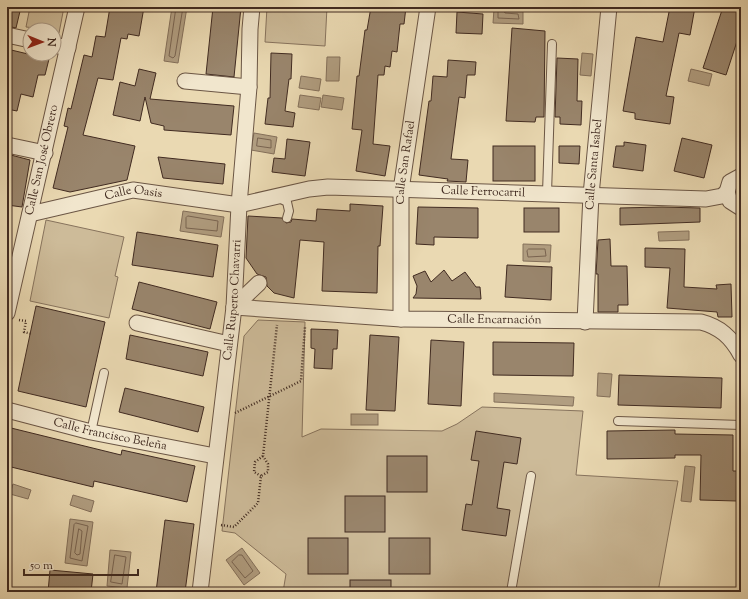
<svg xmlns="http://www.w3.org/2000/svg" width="748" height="599" font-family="'Sorts Mill Goudy',serif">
<rect width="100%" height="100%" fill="#ead9b2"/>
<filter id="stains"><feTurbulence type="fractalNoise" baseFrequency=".005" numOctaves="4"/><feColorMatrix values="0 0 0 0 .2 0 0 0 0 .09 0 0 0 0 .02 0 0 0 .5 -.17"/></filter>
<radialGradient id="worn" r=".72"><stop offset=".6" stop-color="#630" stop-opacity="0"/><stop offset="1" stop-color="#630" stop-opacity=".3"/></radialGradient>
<g fill="#cdbb99" stroke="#87735d">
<polygon points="30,7 64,7 59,33 54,32 54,30 26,27"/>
<polygon points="267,7 327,7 325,46 265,42"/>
<polygon points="46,220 124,237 115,276 118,277 109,318 30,301"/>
<polygon points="258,320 305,322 302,437 321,429 442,431 457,424 482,407 583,411 576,475 678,481 658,592 283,592 286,574 235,533 222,531 244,336"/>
</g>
<g fill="#b19e81" stroke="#84705b">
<polygon points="172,7 187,7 178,63 164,61"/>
<polygon points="494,9 523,9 523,24 493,23"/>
<polygon points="582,53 593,54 591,76 580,75"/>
<polygon points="327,57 340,57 339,81 326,81"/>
<polygon points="691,69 712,74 709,86 688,81"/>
<polygon points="301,76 321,79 319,91 299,88"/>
<polygon points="300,95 321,98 319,110 298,107"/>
<polygon points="323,95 344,98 342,110 321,107"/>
<polygon points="254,133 277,137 274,154 251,150"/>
<polygon points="183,211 224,217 221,237 180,231"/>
<polygon points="689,231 689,240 659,241 658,232"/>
<polygon points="523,244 551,245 550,262 523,261"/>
<polygon points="598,373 612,374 610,397 597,396"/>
<polygon points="494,393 574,397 573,406 494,402"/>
<rect x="351" y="414" width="27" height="11"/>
<polygon points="685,466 695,467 691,502 681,501"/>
<polygon points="13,484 31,490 28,499 10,494"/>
<polygon points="73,495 94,501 91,512 70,505"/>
<polygon points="70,519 93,522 87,566 65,563"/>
<polygon points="242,548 260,573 244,585 226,560"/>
<polygon points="110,550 131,552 127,588 107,586"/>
</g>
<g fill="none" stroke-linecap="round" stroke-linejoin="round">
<g stroke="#796451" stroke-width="1">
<polyline points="176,7 169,56 173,58 175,56 183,7"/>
<polyline points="498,7 498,18 519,19 518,14 505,13 502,7"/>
<polygon points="258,138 271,140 271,148 257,146"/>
<polygon points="188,216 218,221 217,231 186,228 186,218"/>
<polygon points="529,249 545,249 546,256 528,257 527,251"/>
<polygon points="76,523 88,526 82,561 70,558 74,525"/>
<polygon points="79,529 82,531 80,554 77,555 75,553"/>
<polygon points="115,555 126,557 122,584 111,582"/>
<polygon points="239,555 242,555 253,571 245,578 232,562"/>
</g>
</g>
<g fill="#99856c" stroke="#412b21">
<polygon points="7,7 21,7 16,28 7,26"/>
<polygon points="110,7 144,7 139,36 128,34 127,39 121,38 113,80 98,78 83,135 135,146 127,180 70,192 53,188 68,127 64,126 68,108 71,109 84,55 92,57 96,36 105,37"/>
<polygon points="213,7 241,7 234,77 206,74"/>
<polygon points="371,7 406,7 404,24 400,24 397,52 392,51 390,67 385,66 384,75 378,75 373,144 390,146 385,176 356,171 362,130 352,129 357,76 359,76 365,30 367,30"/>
<polygon points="670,7 695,7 690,35 679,33 666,96 674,97 670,124 635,119 635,113 623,111 636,37 663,42"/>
<polygon points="723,7 741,12 741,29 726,75 703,68"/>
<polygon points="457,12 483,14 482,34 456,33"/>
<polygon points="512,28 545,31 544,117 536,117 535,122 506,121"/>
<polygon points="7,49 49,59 45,75 38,75 33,97 21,94 17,111 7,109"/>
<polygon points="271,53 292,54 291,79 289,79 285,111 295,113 293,127 265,124 268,98 270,98"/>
<polygon points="557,58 578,59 577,101 582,101 581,125 560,124 560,117 555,117"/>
<polygon points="448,60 476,62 475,75 467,75 465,98 459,97 451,159 468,160 466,182 447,181 448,179 419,175 429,101 431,101 433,76 447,77"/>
<polygon points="139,69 156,73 150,99 234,106 231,135 164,130 164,126 151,123 145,97 140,121 113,115 120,82 135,86"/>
<polygon points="682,138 712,145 704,178 674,171"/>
<polygon points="287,139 310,142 305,176 272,172 274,158 285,159"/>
<polygon points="624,142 646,145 643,171 613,167 616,146 624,146"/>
<rect x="493" y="146" width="42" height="35"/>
<polygon points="559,146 580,146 579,164 559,163"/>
<polygon points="7,154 30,160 22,207 7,205"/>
<polygon points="158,157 225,164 223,184 163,178"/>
<polygon points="350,204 383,206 380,246 378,246 377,293 322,291 324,242 300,240 294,298 274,293 267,286 266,277 257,274 246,258 248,216 282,218 286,223 291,222 292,219 316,221 317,209 350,211"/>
<polygon points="418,207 478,208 478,238 434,237 434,245 416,244"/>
<polygon points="662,207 700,208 700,222 620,225 620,208"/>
<rect x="524" y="208" width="35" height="24"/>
<polygon points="137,232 218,245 213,277 132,265"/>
<polygon points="610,239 611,266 627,266 628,305 618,305 618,312 598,312 598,274 596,274 598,240"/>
<polygon points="645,248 685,249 684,287 717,289 716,285 731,284 732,317 718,317 717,312 667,308 670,268 645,267"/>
<polygon points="507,265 552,267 551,300 505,297"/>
<polygon points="444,270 452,281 465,272 476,287 480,287 481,299 413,298 416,294 417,286 413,276 425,271 431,282"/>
<polygon points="139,282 217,302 210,329 132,309"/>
<polygon points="36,306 105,322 86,407 18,391"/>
<polygon points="311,329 338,330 337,349 333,349 332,369 314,368 315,349 311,348"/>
<polygon points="130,335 208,352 203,376 126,359"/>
<polygon points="370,335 399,337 395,411 366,410"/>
<polygon points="431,340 464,342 461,406 428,404"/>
<polygon points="493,342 574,343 573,376 493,375"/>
<polygon points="619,375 722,378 721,408 618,405"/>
<polygon points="125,388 204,407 198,432 119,412"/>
<polygon points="7,427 121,455 122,450 195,466 187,502 94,481 93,487 7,466"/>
<polygon points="675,430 675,434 733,435 733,471 737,471 737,501 700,500 701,455 675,455 675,458 607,459 607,431"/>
<polygon points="476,431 521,438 517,464 504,462 497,508 510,510 506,536 462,530 466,504 472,505 479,461 471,460"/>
<rect x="387" y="456" width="40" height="36"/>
<rect x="345" y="496" width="40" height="36"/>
<polygon points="165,520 194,524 185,592 156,592"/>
<rect x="308" y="538" width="40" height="36"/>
<rect x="389" y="538" width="41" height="36"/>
<polygon points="50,570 93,574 91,592 48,592"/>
<rect x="350" y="580" width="41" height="12"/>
</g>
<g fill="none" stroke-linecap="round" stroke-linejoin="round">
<defs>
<g id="lane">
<polyline points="547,193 552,44"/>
<polyline points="279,198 287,202 289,211 287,218"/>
<polyline points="618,421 741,425"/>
<polyline points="91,432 104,373"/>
<polyline points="511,592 531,476"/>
</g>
<g id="street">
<polyline points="7,35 30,40"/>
<polyline points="54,45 68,48"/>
<polyline points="185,81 249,87"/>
<polyline points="7,145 45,153"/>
<polyline points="741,176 730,182 727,192 730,201 741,208"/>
<path id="s1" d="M30,214L133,190L239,205L309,189L328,187L706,199L722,196L727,192"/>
<path id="s2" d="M234,307L401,319L701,322C720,327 731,337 741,355"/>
<polyline points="234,307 259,283"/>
<path id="s3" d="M7,313L77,7"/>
<path id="s4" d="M401,319V190L428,7"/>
<path id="s5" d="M585,322L591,195L609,7"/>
<polyline points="137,323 229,344"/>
<path id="s6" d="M7,410L91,432L215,456"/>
<path id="s7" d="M200,592L234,307L239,205L249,87L250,29L252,7"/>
</g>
</defs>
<use href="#lane" stroke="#6b5645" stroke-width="10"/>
<use href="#street" stroke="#6b5645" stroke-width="17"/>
<g stroke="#412b21" stroke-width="2.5" stroke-dasharray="1 2" stroke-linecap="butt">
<polyline points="19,320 26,321 24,332 32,334"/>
<polyline points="235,413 301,381 305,327"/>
<polyline points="261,476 254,472 255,462 263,456"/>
<polyline points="221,525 234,527 258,503 261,476 268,472 268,464 263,456 277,325"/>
</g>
<use href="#lane" stroke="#f1e6cd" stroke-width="8"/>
<use href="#street" stroke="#f1e6cd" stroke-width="15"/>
</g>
<g text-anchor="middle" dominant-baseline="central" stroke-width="3.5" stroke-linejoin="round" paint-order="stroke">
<g font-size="12" fill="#412b21" stroke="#f1e6cd">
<text stroke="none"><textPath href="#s3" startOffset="157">Calle San José Obrero</textPath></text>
<text stroke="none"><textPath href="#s4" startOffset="157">Calle San Rafael</textPath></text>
<text stroke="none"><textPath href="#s5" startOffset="158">Calle Santa Isabel</textPath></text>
<text stroke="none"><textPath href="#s1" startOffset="459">Calle Ferrocarril</textPath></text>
<text stroke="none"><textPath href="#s1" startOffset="106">Calle Oasis</textPath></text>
<text stroke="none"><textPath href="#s7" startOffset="294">Calle Ruperto Chavarri</textPath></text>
<text stroke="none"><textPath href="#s2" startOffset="261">Calle Encarnación</textPath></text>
<text stroke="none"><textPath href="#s6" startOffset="106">Calle Francisco Beleña</textPath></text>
</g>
</g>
<rect width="748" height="599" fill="none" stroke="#ead9b2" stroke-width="24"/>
<rect x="8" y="8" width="732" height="583" fill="none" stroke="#412b21" stroke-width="2"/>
<rect x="12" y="12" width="724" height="575" fill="none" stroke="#412b21"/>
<g transform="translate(42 42) rotate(91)"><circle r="19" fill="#f1e6cd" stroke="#ab9b88"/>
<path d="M0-3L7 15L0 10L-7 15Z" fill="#8f2418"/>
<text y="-6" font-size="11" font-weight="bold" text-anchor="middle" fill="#412b21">N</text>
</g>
<path d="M24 569v6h114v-6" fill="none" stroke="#412b21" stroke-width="2"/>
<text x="30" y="569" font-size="12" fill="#412b21" stroke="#f1e6cd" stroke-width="3" paint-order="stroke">50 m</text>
<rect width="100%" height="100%" filter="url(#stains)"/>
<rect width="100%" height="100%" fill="url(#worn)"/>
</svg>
